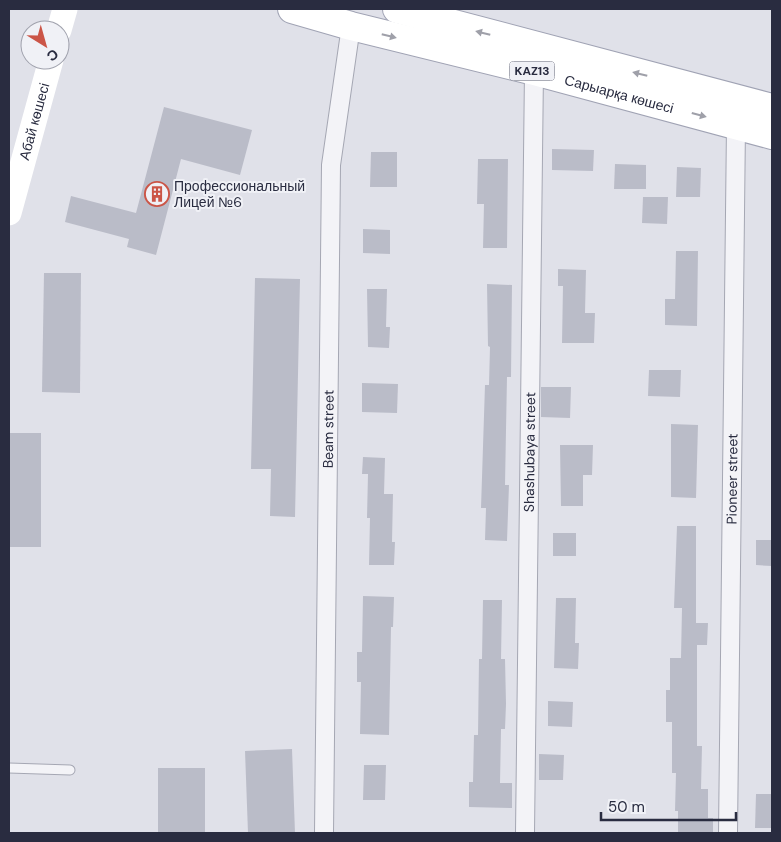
<svg xmlns="http://www.w3.org/2000/svg" width="781" height="842" font-family="'DM Sans',sans-serif">
<rect width="100%" height="100%" fill="#e0e1e9"/>
<g fill="#babcc8">
<polygon points="164,107 252,130 240,175 181,159 156,255 127,247 129,239 65,222 71,196 136,213"/>
<polygon points="552,149 594,150 593,171 552,170"/>
<polygon points="371,152 397,152 397,187 370,187"/>
<polygon points="478,159 508,159 507,248 483,248 484,204 477,204"/>
<polygon points="615,164 646,165 646,189 614,189"/>
<polygon points="677,167 701,168 700,197 676,197"/>
<polygon points="643,197 668,197 667,224 642,223"/>
<polygon points="363,229 390,230 390,254 363,253"/>
<polygon points="676,251 698,251 697,326 665,325 665,299 675,299"/>
<polygon points="558,269 586,270 585,313 595,313 594,343 562,343 563,286 558,286"/>
<polygon points="44,273 81,273 80,393 42,392"/>
<polygon points="255,278 300,279 295,517 270,516 271,469 251,469"/>
<polygon points="487,284 512,285 511,377 507,377 506,430 505,485 509,485 507,541 485,540 486,508 481,508 485,385 489,385 490,347 488,346"/>
<polygon points="367,289 387,289 386,327 390,327 389,348 368,347"/>
<polygon points="649,370 681,370 680,397 648,396"/>
<polygon points="362,383 398,384 397,413 362,412"/>
<polygon points="541,387 571,387 570,418 541,417"/>
<polygon points="671,424 698,425 696,498 671,497"/>
<rect x="9" y="433" width="32" height="114"/>
<polygon points="560,445 593,445 592,475 583,475 583,506 561,506"/>
<polygon points="363,457 385,458 384,494 393,494 392,542 395,542 394,565 369,565 370,518 367,518 368,474 362,474"/>
<polygon points="677,526 696,526 696,623 708,623 707,645 697,645 697,746 702,746 701,789 708,789 708,818 713,818 713,833 678,833 678,811 675,811 676,773 672,773 672,722 666,722 666,690 670,690 670,658 681,658 682,608 674,608"/>
<rect x="553" y="533" width="23" height="23"/>
<polygon points="756,540 772,540 772,566 756,565"/>
<polygon points="363,596 394,597 393,627 391,627 389,735 360,734 361,682 357,682 357,652 362,652"/>
<polygon points="556,598 576,598 575,643 579,643 578,669 554,668"/>
<polygon points="483,600 502,600 501,659 505,659 506,704 505,729 501,729 500,783 512,783 512,808 469,807 469,782 473,782 474,735 478,735 479,659 482,659"/>
<polygon points="548,701 573,702 572,727 548,726"/>
<polygon points="292,749 295,833 248,833 245,751"/>
<polygon points="539,754 564,755 563,780 539,780"/>
<polygon points="364,765 386,765 385,800 363,800"/>
<rect x="158" y="768" width="47" height="65"/>
<polygon points="756,794 772,794 772,828 755,828"/>
</g>
<g fill="none" stroke-linecap="round" stroke-linejoin="round">
<defs>
<polyline id="lane" points="9,768 70,770"/>
<g id="street">
<path id="s1" d="M324,833L331,165L351,26"/>
<path id="s2" d="M525,833L534,71"/>
<path id="s3" d="M728,833L736,125"/>
</g>
<g id="primary">
<path id="s5" d="M292,9L351,26L534,71L772,135"/>
<polyline points="397,9 772,108"/>
</g>
</defs>
<use href="#lane" stroke="#a5a7b3" stroke-width="11"/>
<use href="#street" stroke="#a5a7b3" stroke-width="20"/>
<use href="#primary" stroke="#a0a3b4" stroke-width="30"/>
<use href="#lane" stroke="#f3f3f7" stroke-width="9"/>
<use href="#street" stroke="#f3f3f7" stroke-width="18"/>
<g stroke="#fff" stroke-width="25">
<polyline points="59,30 65,9"/>
<path id="s4" d="M9,213L51,60"/>
</g>
<use href="#primary" stroke="#fff" stroke-width="28"/>
</g>
<defs><path id="oneway-solid" d="M-6-.8H1V-3.2L6.5 0L1 3.2V.8H-6Z" transform="scale(1.25)"/></defs>
<g fill="#9fa0a9">
<use href="#oneway-solid" transform="translate(483 33) rotate(-166)"/>
<use href="#oneway-solid" transform="translate(389 36) rotate(14)"/>
<use href="#oneway-solid" transform="translate(640 74) rotate(-166)"/>
<use href="#oneway-solid" transform="translate(699 115) rotate(15)"/>
</g>
<defs>
<symbol id="building-ring" viewBox="-11 -11 22 22"><circle r="9.5" fill="#f0f1f6" stroke="#cb5547" stroke-width="1.5"/><path d="M-4-6H4V6H1V3H-1V6H-4ZM-2.5-4.3h1.7v1.8h-1.7ZM.8-4.3h1.7v1.8H.8ZM-2.5-1h1.7V.8h-1.7ZM.8-1h1.7V.8H.8Z" fill="#cb5547"/></symbol>
</defs>
<g fill-rule="evenodd">
<use href="#building-ring" x="143" y="180" width="28" height="28"/>
</g>
<g text-anchor="middle" dominant-baseline="central" stroke-width="4" stroke-linejoin="round" paint-order="stroke">
<rect fill="#f0f1f6" stroke="#656777" stroke-width="1" x="509.5" y="61.5" width="45" height="19" rx="4"/>
<g font-size="12" font-weight="bold" fill="#292c40">
<text x="532" y="71">KAZ13</text>
</g>
<g font-size="14" fill="#292c40" stroke="#f0f1f6">
<text stroke="none"><textPath href="#s5" startOffset="338">Сарыарқа көшесі</textPath></text>
<text stroke="none"><textPath href="#s4" startOffset="95">Абай көшесі</textPath></text>
<text stroke="none"><textPath href="#s1" startOffset="404">Beam street</textPath></text>
<text stroke="none"><textPath href="#s2" startOffset="381">Shashubaya street</textPath></text>
<text stroke="none"><textPath href="#s3" startOffset="354">Pioneer street</textPath></text>
</g>
<g font-size="14" fill="#292c40" stroke="#f0f1f6" text-anchor="start">
<text x="174" y="186">Профессиональный<tspan x="174" dy="16">Лицей №6</tspan></text>
</g>
</g>
<rect width="781" height="842" fill="none" stroke="#292c40" stroke-width="20"/>
<g transform="translate(45 45) rotate(143)"><circle r="24" fill="#f0f1f6" stroke="#a0a2ad"/>
<path d="M0-4L9 19L0 12L-9 19Z" fill="#cb5547"/>
<text y="-8" font-size="14" font-weight="bold" text-anchor="middle" fill="#292c40">С</text>
</g>
<path d="M601 812v8h135v-8" fill="none" stroke="#292c40" stroke-width="2.5"/>
<text x="608" y="812" font-size="15" fill="#292c40" stroke="#f0f1f6" stroke-width="4" paint-order="stroke">50 m</text>
</svg>
